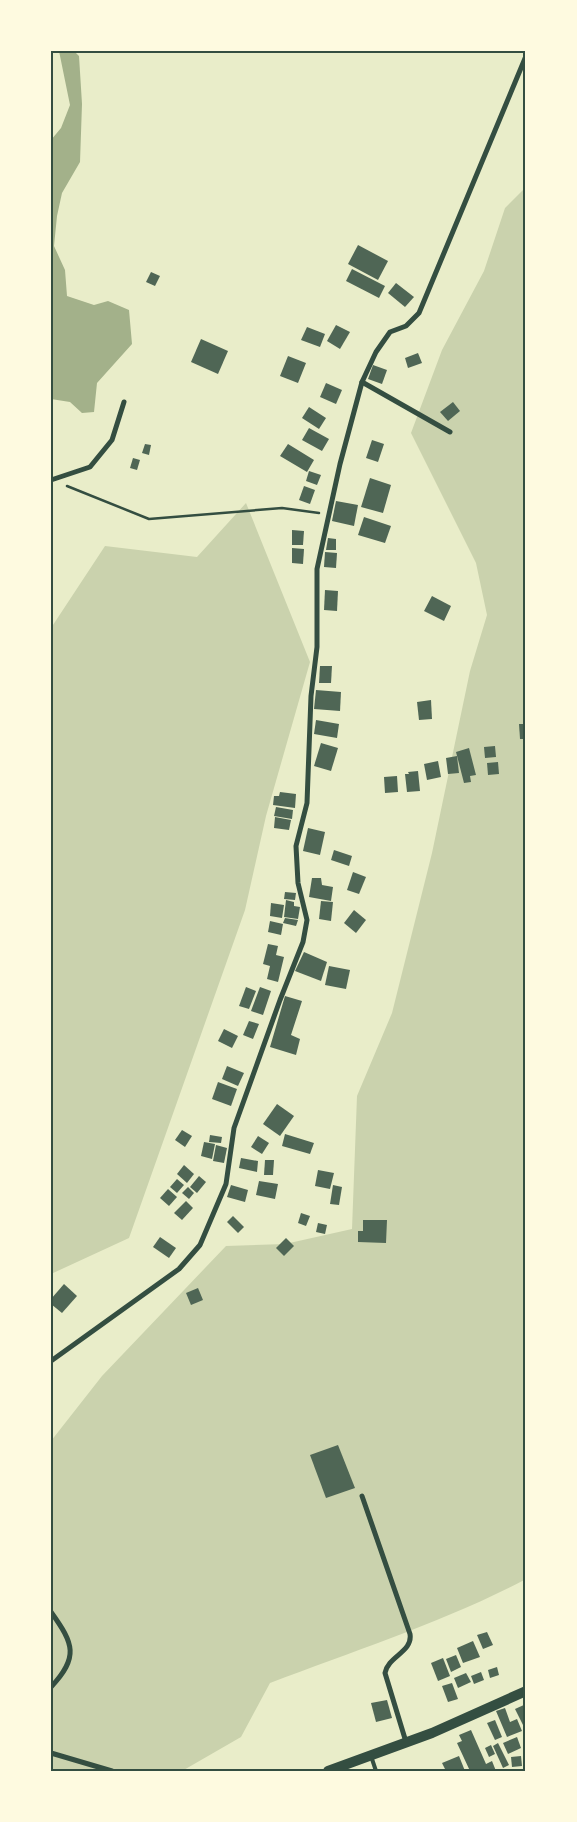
<svg xmlns="http://www.w3.org/2000/svg" width="577" height="1822" font-family="'Fira Sans Condensed',sans-serif">
<rect width="100%" height="100%" fill="#e9edc9"/>
<g fill="#cad2ad">
<path d="M526,187V1579C444,1622 356,1650 270,1683L241,1737L182,1771H51V1441L102,1376L226,1246L285,1244L352,1229L357,1096L392,1013L432,853L470,671L487,615L476,563L411,433L442,350L484,271L505,208Z"/>
<polygon points="246,503 310,662 266,816 245,910 129,1238 51,1274 51,628 105,546 197,557"/>
</g>
<polygon fill="#a3b18a" points="59,51 74,51 79,56 82,104 80,162 62,193 57,216 54,246 65,270 67,296 94,305 108,301 129,310 132,344 97,383 94,412 82,413 70,402 51,399 51,140 61,128 70,105"/>
<g fill="#4f6655">
<polygon points="358,245 388,261 378,280 348,264"/>
<polygon points="352,269 385,286 379,298 346,281"/>
<polygon points="151,272 160,276 155,286 146,282"/>
<polygon points="396,283 414,297 405,307 388,293"/>
<polygon points="336,325 350,332 340,349 327,341"/>
<polygon points="307,327 325,334 320,347 301,340"/>
<polygon points="201,339 228,351 218,374 191,362"/>
<polygon points="418,353 422,363 408,368 405,358"/>
<polygon points="288,356 306,363 298,383 280,376"/>
<polygon points="373,365 387,370 382,384 368,379"/>
<polygon points="326,383 342,390 336,404 320,397"/>
<polygon points="453,402 460,411 448,421 440,412"/>
<polygon points="309,407 326,418 319,429 302,418"/>
<polygon points="309,428 329,439 322,451 302,440"/>
<polygon points="372,440 384,444 378,462 366,458"/>
<polygon points="145,444 151,445 149,455 142,453"/>
<polygon points="288,444 314,460 307,472 280,456"/>
<polygon points="133,458 140,460 137,470 130,468"/>
<polygon points="309,471 321,475 317,485 306,481"/>
<polygon points="370,478 391,485 383,513 361,507"/>
<polygon points="304,486 315,490 310,504 299,500"/>
<polygon points="336,501 358,505 354,526 332,521"/>
<polygon points="364,517 391,526 385,543 358,535"/>
<polygon points="292,530 304,531 303,545 292,545"/>
<polygon points="328,538 336,539 336,550 326,550"/>
<polygon points="292,548 304,549 303,564 292,563"/>
<polygon points="325,552 337,553 336,568 324,567"/>
<polygon points="325,590 338,591 337,611 324,610"/>
<polygon points="432,596 451,606 444,621 424,611"/>
<polygon points="320,666 332,666 331,683 319,683"/>
<polygon points="316,690 341,692 340,711 314,709"/>
<polygon points="431,700 432,719 419,720 417,702"/>
<polygon points="316,720 339,724 337,738 314,734"/>
<polygon points="519,724 526,724 526,739 520,739"/>
<polygon points="321,743 338,748 331,771 314,766"/>
<polygon points="495,746 496,757 485,758 484,747"/>
<polygon points="469,748 476,775 470,776 471,782 464,783 456,752"/>
<polygon points="457,756 459,773 448,774 446,758"/>
<polygon points="438,761 441,777 427,780 424,764"/>
<polygon points="498,762 499,774 488,775 487,763"/>
<polygon points="418,771 420,791 407,792 405,774 409,774 408,772"/>
<polygon points="397,776 398,792 385,793 384,777"/>
<polygon points="280,792 296,794 295,808 273,805 274,796 279,796"/>
<polygon points="276,807 293,810 292,819 274,816"/>
<polygon points="275,817 291,820 289,830 274,828"/>
<polygon points="308,828 325,832 320,855 303,851"/>
<polygon points="334,850 352,856 349,866 331,860"/>
<polygon points="353,872 366,877 359,894 347,890"/>
<polygon points="312,878 321,878 322,885 333,887 331,901 309,897"/>
<polygon points="285,892 296,893 295,900 284,899"/>
<polygon points="286,900 294,902 294,906 300,907 298,919 284,917"/>
<polygon points="321,901 333,902 331,921 319,919"/>
<polygon points="271,903 284,905 282,918 270,916"/>
<polygon points="354,910 366,920 356,933 344,923"/>
<polygon points="285,918 298,920 296,926 283,923"/>
<polygon points="270,921 283,924 281,935 268,932"/>
<polygon points="268,944 278,946 276,955 284,957 278,982 267,979 270,966 263,964"/>
<polygon points="304,952 327,962 321,981 295,971"/>
<polygon points="329,966 350,970 346,989 325,985"/>
<polygon points="246,987 256,991 249,1009 239,1006"/>
<polygon points="260,987 271,991 263,1015 251,1011"/>
<polygon points="285,996 302,1001 291,1035 300,1039 296,1055 270,1047"/>
<polygon points="249,1021 259,1024 253,1039 243,1035"/>
<polygon points="224,1029 238,1036 232,1048 218,1041"/>
<polygon points="227,1066 244,1073 238,1086 222,1079"/>
<polygon points="218,1082 237,1089 231,1106 212,1099"/>
<polygon points="277,1104 294,1116 280,1136 263,1124"/>
<polygon points="182,1130 192,1136 185,1147 175,1140"/>
<polygon points="285,1134 314,1143 310,1154 282,1146"/>
<polygon points="210,1135 222,1137 221,1143 209,1142"/>
<polygon points="258,1136 269,1143 262,1154 251,1147"/>
<polygon points="204,1142 215,1144 212,1159 201,1156"/>
<polygon points="216,1145 227,1148 224,1163 213,1161"/>
<polygon points="241,1158 258,1161 257,1172 239,1168"/>
<polygon points="265,1160 274,1160 273,1175 264,1175"/>
<polygon points="184,1165 194,1174 187,1183 177,1174"/>
<polygon points="318,1170 334,1173 330,1189 315,1186"/>
<polygon points="199,1176 206,1182 197,1193 190,1187"/>
<polygon points="177,1179 184,1185 177,1193 170,1187"/>
<polygon points="259,1181 278,1184 275,1199 256,1195"/>
<polygon points="231,1185 248,1190 245,1202 227,1197"/>
<polygon points="333,1185 342,1187 339,1205 330,1204"/>
<polygon points="188,1187 194,1193 189,1199 182,1193"/>
<polygon points="168,1189 177,1197 169,1206 160,1198"/>
<polygon points="186,1201 193,1208 182,1220 174,1213"/>
<polygon points="301,1213 310,1216 306,1226 298,1223"/>
<polygon points="233,1216 244,1227 238,1233 227,1222"/>
<polygon points="363,1220 387,1220 386,1243 358,1242 358,1231 363,1231"/>
<polygon points="318,1223 327,1225 325,1234 316,1232"/>
<polygon points="160,1237 176,1248 169,1258 153,1247"/>
<polygon points="286,1238 294,1246 284,1256 276,1248"/>
<polygon points="64,1284 77,1296 62,1313 51,1304 51,1299"/>
<polygon points="198,1288 203,1300 191,1305 186,1293"/>
<polygon points="338,1445 355,1488 326,1498 310,1455"/>
<polygon points="487,1632 493,1645 483,1649 477,1635"/>
<polygon points="473,1641 480,1657 463,1663 457,1648"/>
<polygon points="456,1655 461,1667 451,1672 446,1659"/>
<polygon points="443,1658 450,1676 438,1681 431,1663"/>
<polygon points="497,1667 499,1675 490,1678 488,1670"/>
<polygon points="481,1672 484,1680 474,1684 471,1676"/>
<polygon points="466,1673 471,1682 458,1688 454,1678"/>
<polygon points="452,1683 458,1699 448,1702 442,1686"/>
<polygon points="387,1700 392,1718 376,1722 371,1703"/>
<polygon points="526,1704 526,1724 523,1725 515,1709"/>
<polygon points="505,1708 510,1722 517,1719 522,1731 507,1737 496,1711"/>
<polygon points="495,1720 502,1737 495,1740 487,1723"/>
<polygon points="471,1730 486,1764 492,1761 496,1771 470,1771 457,1743 462,1741 459,1735"/>
<polygon points="517,1737 521,1748 508,1754 503,1743"/>
<polygon points="498,1743 509,1765 503,1768 493,1746"/>
<polygon points="491,1745 495,1754 489,1757 485,1748"/>
<polygon points="459,1756 465,1771 446,1771 442,1763"/>
<polygon points="521,1756 522,1766 512,1767 511,1757"/>
</g>
<g fill="none" stroke-linecap="round" stroke-linejoin="round">
<polyline stroke="#344e41" stroke-width="2.5" points="67,486 149,519 282,508 319,513"/>
<polyline stroke="#344e41" stroke-width="4" points="371,1756 376,1771"/>
<g stroke="#344e41" stroke-width="5">
<polyline points="362,382 450,432"/>
<polyline points="51,480 90,467 112,440 124,402"/>
<polyline points="51,1361 179,1269 200,1245 226,1184 234,1128 280,1000 303,942 307,920 298,883 296,846 307,803 311,696 317,647 317,569 340,464 362,382 376,352 390,332 406,326 419,313 526,56"/>
<path d="M362,1496L410,1634C413,1652 388,1656 385,1673L406,1742"/>
<path d="M51,1612C74,1644 79,1657 51,1687"/>
<polyline points="51,1753 112,1771"/>
</g>
<polyline stroke="#344e41" stroke-width="10" points="328,1771 432,1733 526,1691"/>
</g>
<rect width="577" height="1822" fill="none" stroke="#fefae0" stroke-width="105"/>
<rect x="52" y="52" width="472" height="1718" fill="none" stroke="#344e41" stroke-width="2"/>
</svg>
